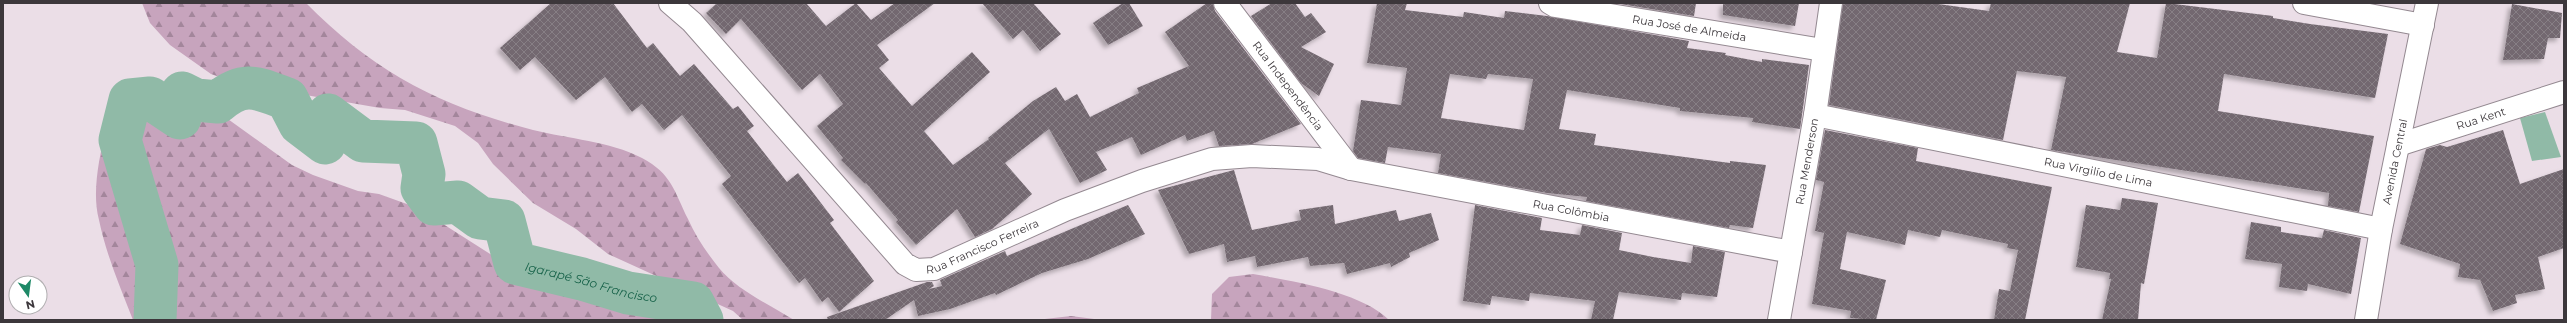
<svg xmlns="http://www.w3.org/2000/svg" width="2567" height="323" font-family="Montserrat,sans-serif">
<defs>
<pattern id="forest-firs" width="22" height="20" patternUnits="userSpaceOnUse"><rect width="22" height="20" fill="#c7a4bd"/><path d="M5 1l3.5 6h-7zM16 11l3.5 6h-7z" fill="#a3869b"/></pattern>
<pattern id="building-cross-hatch" width="8" height="8" patternUnits="userSpaceOnUse"><rect width="8" height="8" fill="#736870"/><path d="M0 0l8 8M0 8l8-8" fill="none" stroke="#877f85"/></pattern>
<filter id="shadow"><feDropShadow dx="-3.5" dy="3.5" stdDeviation="2" flood-color="#0004"/></filter>
</defs>
<rect width="100%" height="100%" fill="#ebdee7"/>
<g fill="url(#forest-firs)">
<path d="M142,3H306C374,72 440,106 533,130C569,139 609,141 642,158C672,174 674,191 688,219C696,237 707,253 719,268C737,290 770,305 794,320H743L733,311L608,254L576,229L533,203L493,164L478,143L455,126L405,110L380,108L237,83L211,74L170,45L150,23Z"/>
<path d="M161,82L182,86L292,165L313,175L358,191L379,194L418,208L498,259L519,270L569,288L679,320H133C120,287 106,254 99,220C94,201 96,180 99,162C107,119 118,96 161,82Z"/>
<path d="M1253,274C1292,281 1361,292 1389,320H1211L1212,294L1229,277Z"/>
<polygon points="1071,316 1102,320 1036,320"/>
</g>
<polygon fill="#90baa7" points="2545,112 2561,157 2532,161 2520,118"/>
<g fill="none" stroke-linecap="round" stroke-linejoin="round">
<path stroke="#90baa7" stroke-width="43" id="s1" d="M155,320L157,265L120,140L130,100L150,98L180,118L182,93L196,100L218,102C245,80 257,88 287,99L300,124L325,143L328,115L363,141L416,143L424,174L422,188L434,204L458,202L480,218L504,221L515,263L582,279L628,293L693,303L702,320"/>
</g>
<g fill="url(#building-cross-hatch)" fill-rule="evenodd" filter="url(#shadow)">
<polygon points="551,3 613,3 647,48 653,43 680,76 694,64 733,109 738,106 754,126 747,131 787,182 798,173 834,220 830,223 874,281 839,312 828,297 822,302 805,278 799,283 722,184 731,176 682,115 664,130 642,104 632,112 605,77 576,100 535,57 520,70 500,48"/>
<polygon points="717,3 806,3 826,26 856,3 871,20 895,3 935,3 877,45 889,60 879,68 912,106 972,52 990,72 924,131 953,165 989,139 988,138 1033,101 1056,87 1065,101 1077,94 1090,117 1139,93 1137,88 1189,66 1165,32 1207,3 1213,3 1215,11 1301,124 1252,144 1219,146 1214,131 1187,141 1185,135 1141,155 1132,137 1096,152 1107,170 1080,183 1049,129 1005,163 1032,194 992,229 975,237 957,209 916,245 896,222 898,220 866,183 865,184 841,160 843,158 817,126 843,104 820,74 802,90 741,19 726,34 706,13"/>
<polygon points="982,3 1033,3 1061,34 1040,51 1023,30 1013,39"/>
<polygon points="1123,3 1129,3 1143,26 1108,45 1093,23"/>
<polygon points="1272,3 1295,3 1305,17 1311,13 1326,32 1301,47 1334,64 1319,96 1301,83 1251,16"/>
<path d="M1377,3H1407L1405,10L1463,17L1464,12L1504,18L1505,11L1547,16L1689,41L1687,48L1726,53L1725,55L1762,62V59L1809,65L1800,129L1752,122L1753,118L1680,111V108L1567,90L1559,129L1596,134L1594,145L1730,163V161L1766,165L1753,228L1730,225L1729,228L1586,201L1587,197L1547,193L1438,173L1441,154L1388,147L1385,163L1358,158L1353,151L1361,100L1401,105L1407,68L1367,63ZM1450,74L1486,79L1488,74L1533,79L1524,130L1441,118Z"/>
<polygon points="1614,3 1696,3 1694,16"/>
<polygon points="1723,3 1799,3 1795,26 1723,15"/>
<polygon points="1843,3 1931,3 1989,11 1991,3 2130,3 2117,52 2157,58 2166,3 2273,16 2273,18 2310,24 2388,34 2375,98 2224,74 2218,111 2374,136 2359,212 2328,206 2329,193 2051,150 2066,77 2017,71 2003,140 1829,105"/>
<polygon points="2512,4 2562,13 2560,38 2548,38 2544,59 2503,60"/>
<polygon points="1825,130 1918,148 1916,161 2052,187 2025,320 1994,320 1999,289 2010,291 2018,250 2007,248 2008,244 1942,230 1940,237 1908,230 1905,245 1847,232 1840,269 1886,280 1876,320 1850,318 1851,311 1812,304 1824,233 1815,231 1824,182 1816,180"/>
<polygon points="2503,130 2520,184 2564,169 2564,248 2538,257 2545,289 2515,295 2517,303 2493,311 2480,280 2458,277 2460,264 2400,244 2426,149 2440,145 2447,147"/>
<polygon points="1234,170 1252,230 1301,220 1299,210 1333,205 1335,224 1396,210 1399,221 1431,213 1439,240 1409,253 1410,257 1391,267 1390,263 1347,274 1344,263 1310,266 1308,257 1257,267 1255,256 1227,262 1224,244 1189,254 1158,190"/>
<polygon points="2122,198 2158,203 2144,284 2141,283 2138,320 2102,320 2111,279 2109,279 2110,273 2076,267 2086,205 2120,210"/>
<polygon points="1128,205 1145,234 1088,259 1042,273 996,295 995,293 950,309 918,316 914,300 885,320 828,320 827,317 927,282 932,282 934,286 929,289 942,286 940,280 1005,251 1007,256"/>
<polygon points="1475,205 1542,218 1540,230 1580,235 1582,225 1622,233 1619,250 1653,257 1691,263 1693,246 1725,252 1717,297 1682,293 1681,300 1619,292 1613,320 1591,320 1595,301 1530,293 1529,301 1492,296 1490,305 1463,301"/>
<polygon points="2251,222 2281,227 2281,232 2322,238 2324,230 2361,238 2351,294 2308,284 2307,291 2279,287 2282,264 2245,259"/>
</g>
<g fill="none" stroke-linecap="round" stroke-linejoin="round">
<defs>
<g id="minor">
<path id="s2" d="M670,3L692,22L905,264L916,270L934,269L1065,210L1142,181L1212,159L1252,156L1318,159L1351,169L1791,252"/>
<path id="s3" d="M1225,3L1351,169"/>
<path id="s4" d="M1550,3L1555,6L1823,50"/>
<polyline points="2304,3 2423,25"/>
<path id="s5" d="M1815,115L2381,229"/>
<path id="s6" d="M2398,145L2564,92"/>
<path id="s7" d="M1779,320L1815,115L1831,3"/>
<path id="s8" d="M2366,320L2381,229L2427,3"/>
</g>
</defs>
<use href="#minor" stroke="#948991" stroke-width="24"/>
<use href="#minor" stroke="#fff" stroke-width="22"/>
</g>
<g text-anchor="middle" dominant-baseline="central" stroke-width="4" stroke-linejoin="round" paint-order="stroke">
<g font-size="11" fill="#3c373b" stroke="#fff">
<text stroke="none"><textPath href="#s4" startOffset="142">Rua José de Almeida</textPath></text>
<text stroke="none"><textPath href="#s3" startOffset="104">Rua Independência</textPath></text>
<text stroke="none"><textPath href="#s6" startOffset="87">Rua Kent</textPath></text>
<text stroke="none"><textPath href="#s8" startOffset="161">Avenida Central</textPath></text>
<text stroke="none"><textPath href="#s7" startOffset="161">Rua Menderson</textPath></text>
<text stroke="none"><textPath href="#s5" startOffset="289">Rua Virgilío de Lima</textPath></text>
<text stroke="none"><textPath href="#s2" startOffset="1046">Rua Colômbia</textPath></text>
<text stroke="none"><textPath href="#s2" startOffset="435">Rua Francisco Ferreira</textPath></text>
</g>
<g font-size="12" font-style="italic" fill="#176249" stroke="#fff">
<text stroke="none"><textPath href="#s1" startOffset="868">Igarapé São Francisco</textPath></text>
</g>
</g>
<rect width="2567" height="323" fill="none" stroke="#3c373b" stroke-width="8"/>
<g transform="translate(28 295) rotate(166)"><circle r="19" fill="#ffffff" stroke="#b1afb1"/>
<path d="M0-3L7 15L0 10L-7 15Z" fill="#1e8967"/>
<text y="-6" font-size="11" font-weight="bold" text-anchor="middle" fill="#3c373b">N</text>
</g>
</svg>
